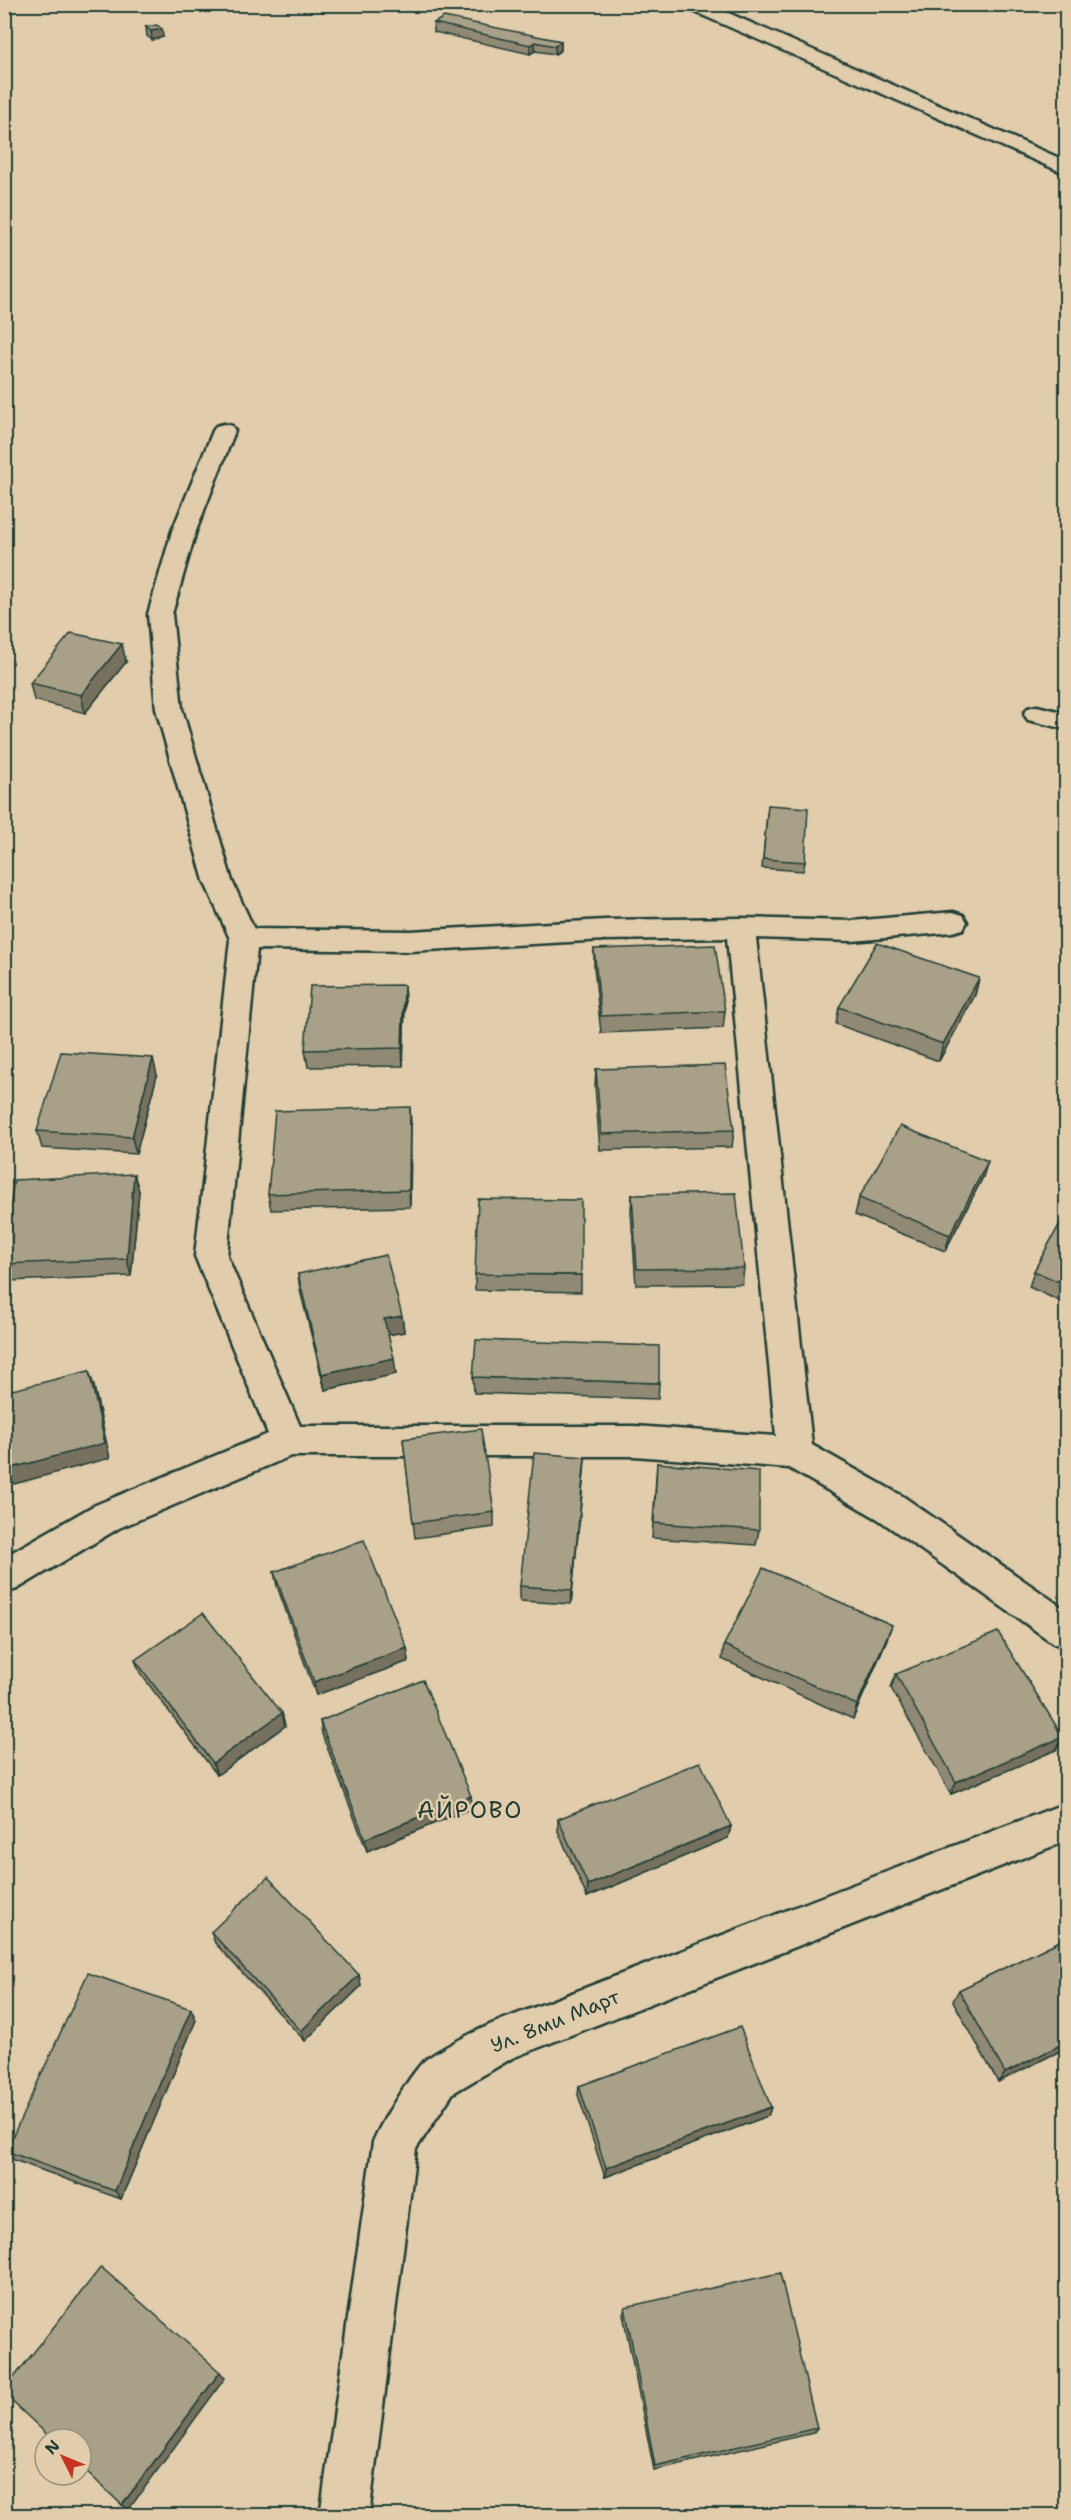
<svg xmlns="http://www.w3.org/2000/svg" width="1071" height="2520" font-family="'Shantell Sans',sans-serif">
<rect width="100%" height="100%" fill="#e1ccab"/>
<filter id="ink" filterUnits="userSpaceOnUse"><feTurbulence type="fractalNoise" baseFrequency=".0167" numOctaves="2"/><feDisplacementMap in="SourceGraphic" scale="12" xChannelSelector="R" yChannelSelector="G"/><feConvolveMatrix kernelMatrix="1 2 1 2 8 2 1 2 1" color-interpolation-filters="sRGB"/></filter>
<g filter="url(#ink)">
<g fill="none" stroke-linecap="round" stroke-linejoin="round">
<defs>
<g id="minor">
<polygon points="684,4 708,4 1066,161 1066,174 686,8"/>
<path d="M224,424L232,426L235,431L196,531L172,614L182,709L232,881L254,929L410,931L605,920L740,918L852,921L953,912L963,915L967,922L963,929L953,932L852,941L756,938L812,1445L904,1497L1066,1610V1648L1053,1643L878,1519L789,1468L634,1456H291L119,1528L17,1589L4,1593V1557L93,1506L268,1434L195,1256L230,939L204,881L156,709L148,614L172,531L213,431L216,426ZM727,938L776,1436L634,1426H300L227,1256L257,949L410,951L605,940Z"/>
<polygon points="1037,706 1066,713 1066,729 1028,720 1024,714 1028,708"/>
<path d="M1066,1803V1841L512,2058L453,2093L416,2149L369,2516H320L373,2142C381,2122 408,2079 422,2063C433,2052 483,2027 499,2021Z"/>
</g>
</defs>
<use href="#minor" stroke="#1f3d34" stroke-width="5"/>
<use href="#minor" fill="#e1ccab" fill-rule="evenodd"/>
</g>
<g fill="#908a75" stroke="#1f3d34" stroke-width="1.5">
<polygon points="434,23 561,41 561,50 555,54 535,51 530,54 434,32"/>
<polygon points="146,27 163,37 152,40 147,36"/>
<polygon points="126,662 85,713 34,700 30,683"/>
<polygon points="767,814 805,862 803,871 762,868"/>
<polygon points="594,949 725,1011 723,1028 601,1033 594,967"/>
<polygon points="979,978 975,995 939,1061 836,1024 839,1007"/>
<polygon points="404,985 405,1003 403,1066 308,1067 305,1050"/>
<polygon points="596,1069 734,1130 732,1147 600,1150 595,1086"/>
<polygon points="157,1075 136,1154 42,1148 37,1131"/>
<polygon points="411,1124 410,1207 271,1210 268,1194"/>
<polygon points="134,1174 139,1191 131,1276 8,1281 4,1272 4,1264"/>
<polygon points="983,1177 945,1251 855,1215 859,1198"/>
<polygon points="632,1195 744,1268 742,1284 636,1285 631,1211"/>
<polygon points="1066,1213 1066,1304 1029,1287 1034,1271"/>
<polygon points="298,1274 402,1316 404,1332 388,1335 396,1374 325,1390 300,1290"/>
<polygon points="475,1274 581,1275 581,1292 475,1290"/>
<polygon points="473,1377 659,1383 658,1399 474,1393"/>
<polygon points="403,1439 494,1512 494,1527 415,1538"/>
<polygon points="585,1457 584,1472 571,1604 520,1601 520,1586"/>
<polygon points="657,1463 759,1530 756,1545 652,1538"/>
<polygon points="274,1572 407,1648 409,1661 316,1695 277,1586"/>
<polygon points="887,1639 853,1719 722,1659 724,1645"/>
<polygon points="135,1660 282,1713 285,1726 217,1775 140,1673"/>
<polygon points="896,1674 1063,1737 1056,1750 951,1794 891,1688"/>
<polygon points="320,1721 471,1796 472,1808 367,1851 322,1734"/>
<polygon points="558,1819 731,1826 728,1838 587,1897 558,1831"/>
<polygon points="211,1932 359,1975 361,1986 305,2041 215,1943"/>
<polygon points="1066,1938 1066,2048 998,2082 953,2001 959,1990"/>
<polygon points="191,2009 196,2020 121,2199 14,2160 6,2151"/>
<polygon points="579,2086 771,2107 768,2116 605,2177 578,2095"/>
<polygon points="625,2307 817,2428 813,2433 654,2470 623,2314"/>
</g>
<g fill="#76715f" stroke="#1f3d34" stroke-width="1.5">
<polygon points="162,29 163,37 152,40 151,31"/>
<polygon points="561,41 561,50 555,54 555,46"/>
<polygon points="535,42 535,51 530,54 530,45"/>
<polygon points="122,644 126,662 85,713 81,695"/>
<polygon points="979,978 975,995 939,1061 943,1044"/>
<polygon points="404,985 405,1003 403,1066 402,1048"/>
<polygon points="153,1058 157,1075 136,1154 132,1137"/>
<polygon points="410,1107 411,1124 410,1207 409,1190"/>
<polygon points="988,1161 983,1177 945,1251 950,1235"/>
<polygon points="134,1174 139,1191 131,1276 127,1259"/>
<polygon points="402,1316 404,1332 385,1335 384,1319"/>
<polygon points="394,1358 396,1374 325,1390 322,1374"/>
<polygon points="89,1371 94,1386 110,1458 14,1484 8,1469"/>
<polygon points="585,1457 584,1472 571,1604 572,1590"/>
<polygon points="892,1625 887,1639 853,1719 857,1705"/>
<polygon points="407,1648 409,1661 316,1695 314,1682"/>
<polygon points="282,1713 285,1726 217,1775 213,1763"/>
<polygon points="1063,1737 1056,1750 951,1794 956,1782"/>
<polygon points="471,1796 472,1808 367,1851 365,1839"/>
<polygon points="731,1826 728,1838 587,1897 588,1885"/>
<polygon points="359,1975 361,1986 305,2041 301,2031"/>
<polygon points="191,2009 196,2020 121,2199 115,2191"/>
<polygon points="1066,2042 1066,2048 998,2082 1005,2073"/>
<polygon points="771,2107 768,2116 605,2177 606,2168"/>
<polygon points="220,2372 225,2378 129,2509 122,2505"/>
</g>
<g fill="#a8a188" stroke="#1f3d34" stroke-width="1.5">
<polygon points="444,17 561,41 555,46 535,42 530,45 434,23"/>
<polygon points="157,25 162,29 151,31 146,27"/>
<polygon points="71,633 122,644 81,695 30,683"/>
<polygon points="768,805 808,808 805,862 763,859"/>
<polygon points="877,943 979,978 943,1044 839,1007"/>
<polygon points="715,945 725,1011 601,1016 594,949"/>
<polygon points="404,985 402,1048 305,1050 310,986"/>
<polygon points="61,1052 153,1058 132,1137 37,1131"/>
<polygon points="725,1065 734,1130 601,1134 596,1069"/>
<polygon points="410,1107 409,1190 268,1194 275,1111"/>
<polygon points="900,1126 988,1161 950,1235 859,1198"/>
<polygon points="134,1174 127,1259 4,1264 4,1246 14,1180"/>
<polygon points="736,1193 744,1268 637,1269 632,1195"/>
<polygon points="478,1199 581,1200 581,1275 475,1274"/>
<polygon points="1066,1213 1066,1285 1034,1271"/>
<polygon points="386,1255 402,1316 384,1319 394,1358 322,1374 298,1274"/>
<polygon points="476,1340 659,1346 659,1383 473,1377"/>
<polygon points="89,1371 105,1443 8,1469 4,1449 4,1392"/>
<polygon points="481,1429 494,1512 413,1523 403,1439"/>
<polygon points="534,1453 585,1457 572,1590 520,1586"/>
<polygon points="657,1463 759,1471 759,1530 654,1523"/>
<polygon points="364,1540 407,1648 314,1682 274,1572"/>
<polygon points="763,1568 892,1625 857,1705 724,1645"/>
<polygon points="203,1613 282,1713 213,1763 135,1660"/>
<polygon points="998,1632 1063,1737 956,1782 896,1674"/>
<polygon points="423,1680 471,1796 365,1839 320,1721"/>
<polygon points="700,1762 731,1826 588,1885 558,1819"/>
<polygon points="268,1877 359,1975 301,2031 211,1932"/>
<polygon points="1066,1938 1066,2042 1005,2073 959,1990"/>
<polygon points="88,1973 191,2009 115,2191 6,2151"/>
<polygon points="740,2027 771,2107 606,2168 579,2086"/>
<polygon points="101,2267 220,2372 122,2505 81,2466 81,2439 52,2439 4,2394 4,2390"/>
<polygon points="780,2273 817,2428 655,2466 625,2307"/>
</g>
</g>
<g text-anchor="middle" dominant-baseline="central" stroke-width="5" stroke-linejoin="round" paint-order="stroke">
<g font-size="20" fill="#1f3d34" stroke="#e1ccab">
<text transform="translate(555 2021) rotate(-22)">Ул. 8ми Март</text>
</g>
<g font-size="24" letter-spacing="1.5" fill="#1f3d34" stroke="#e1ccab">
<text x="470" y="1810">АЙРОВО</text>
</g>
</g>
<rect width="1071" height="2520" fill="none" stroke="#e1ccab" stroke-width="24"/>
<rect x="12" y="12" width="1047" height="2496" fill="none" stroke="#1f3d34" stroke-width="2" filter="url(#ink)"/>
<g transform="translate(63 2457) rotate(313)"><circle r="28" fill="#e1ccab" stroke="#93937b" stroke-width="1.5"/>
<path d="M0-4.5L10 22L0 15L-10 22Z" fill="#c8321e"/>
<text y="-9" font-size="16" font-weight="bold" text-anchor="middle" fill="#1f3d34">N</text>
</g>
</svg>
